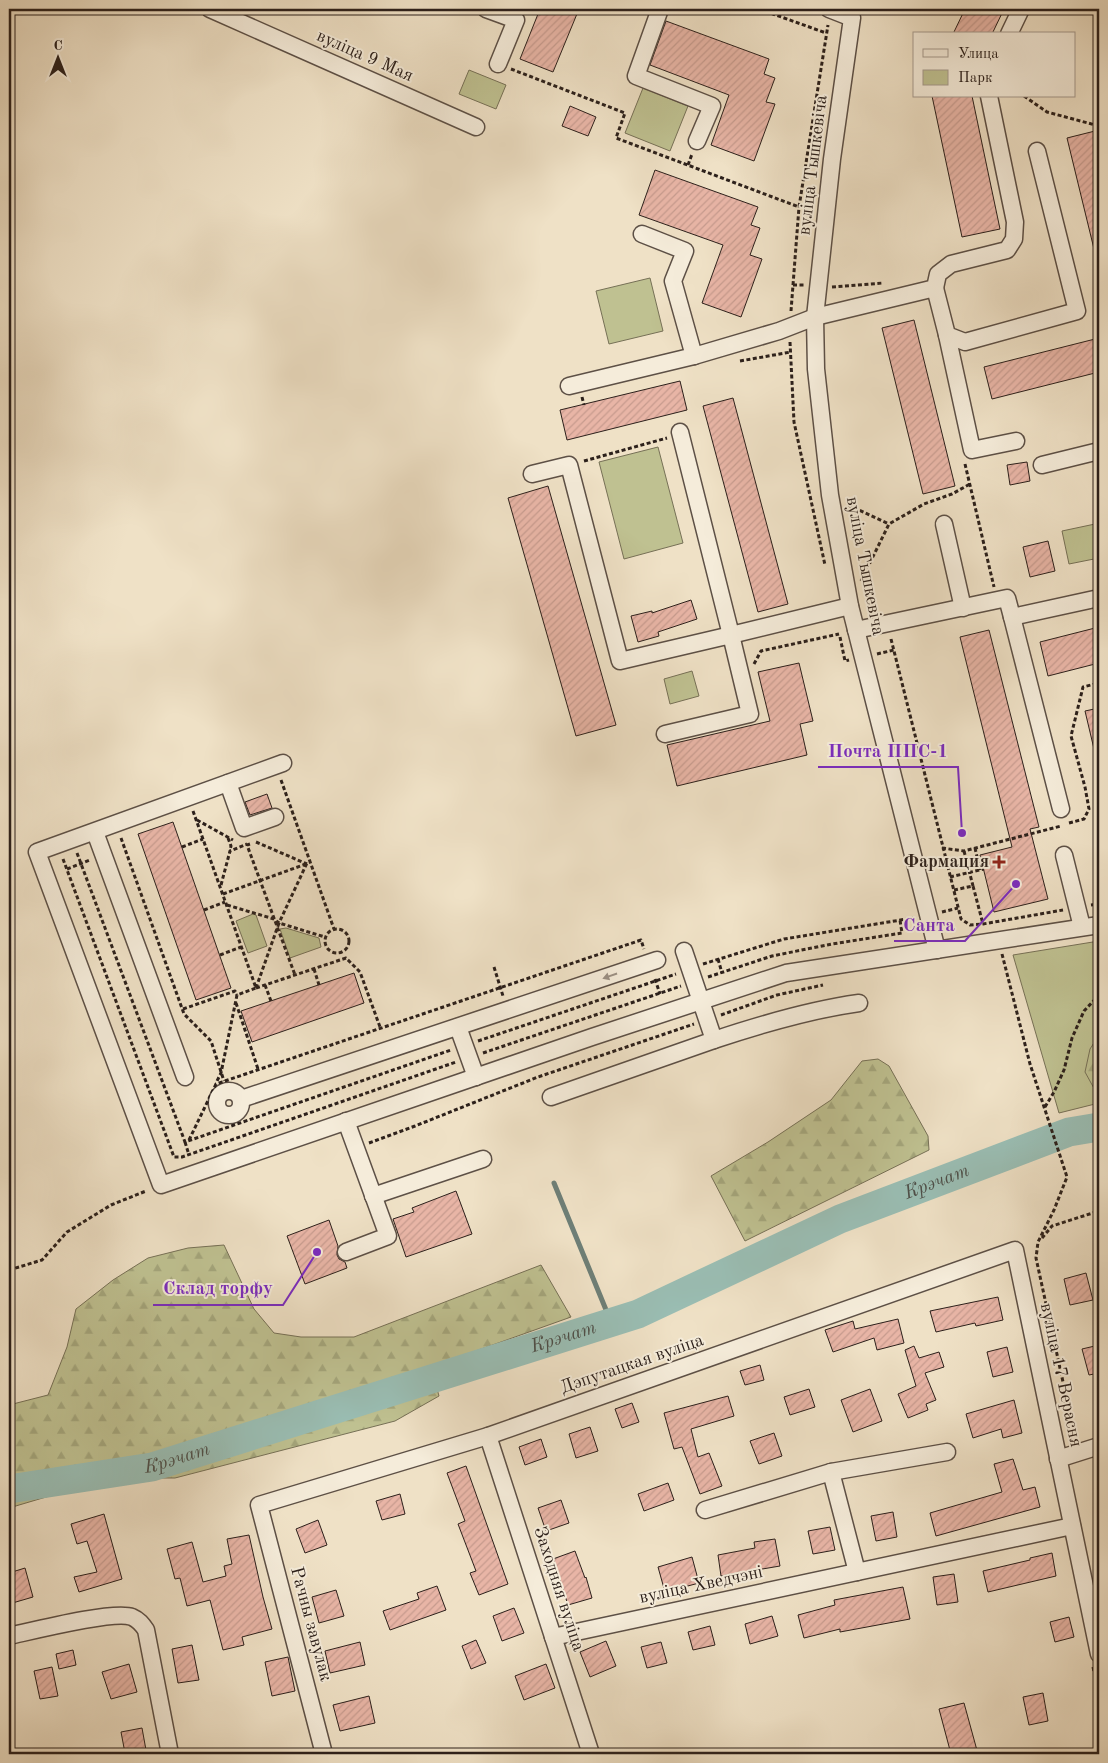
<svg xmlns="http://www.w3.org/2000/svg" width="1108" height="1763" font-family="'Old Standard TT',serif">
<defs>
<pattern id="forest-firs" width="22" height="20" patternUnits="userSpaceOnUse" patternTransform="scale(1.25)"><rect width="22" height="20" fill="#bfc191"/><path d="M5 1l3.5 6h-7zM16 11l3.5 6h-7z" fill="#a4a67c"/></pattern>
<pattern id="building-hatch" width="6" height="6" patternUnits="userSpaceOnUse" patternTransform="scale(1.25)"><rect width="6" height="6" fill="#e8b5a6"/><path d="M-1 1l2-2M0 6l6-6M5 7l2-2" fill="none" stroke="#c79b8e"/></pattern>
</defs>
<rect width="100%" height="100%" fill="#efe1c6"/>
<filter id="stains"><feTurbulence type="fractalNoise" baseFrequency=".004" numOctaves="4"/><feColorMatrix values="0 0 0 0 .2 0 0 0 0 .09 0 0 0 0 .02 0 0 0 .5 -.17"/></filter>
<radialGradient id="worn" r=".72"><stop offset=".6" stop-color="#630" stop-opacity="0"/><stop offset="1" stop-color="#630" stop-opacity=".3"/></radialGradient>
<g fill="#bfc191" stroke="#767056">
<polygon points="469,70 506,85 496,109 459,94"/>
<polygon points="643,88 688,106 670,151 625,133"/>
<polygon points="650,278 663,331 609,344 596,291"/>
<polygon points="658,447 683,543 624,559 599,462"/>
<polygon points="1095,524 1099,543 1099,558 1069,564 1062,531"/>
<polygon points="692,671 699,696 670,704 664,679"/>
<polygon points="253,914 256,915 267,946 248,953 236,921"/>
<polygon points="286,928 319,938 321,947 290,958 280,929"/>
<polygon points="1099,941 1099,1035 1096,1092 1099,1092 1099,1103 1059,1113 1013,955"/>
</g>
<g fill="url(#forest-firs)" stroke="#767056">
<polygon points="1099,1035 1099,1092 1096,1092 1085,1072 1090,1049"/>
<polygon points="878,1059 889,1066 928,1136 929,1150 745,1241 711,1176 768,1142 831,1100 862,1061"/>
<polygon points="224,1245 254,1309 274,1333 301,1337 354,1337 541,1265 571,1317 431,1367 439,1396 395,1421 175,1478 110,1478 9,1508 9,1405 48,1395 67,1347 76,1309 113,1280 148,1258 188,1248"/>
</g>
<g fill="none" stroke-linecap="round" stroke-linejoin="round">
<polyline stroke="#6e7f77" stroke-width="5" points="554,1183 611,1322"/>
<path stroke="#9abeb4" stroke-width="29" id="s1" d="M9,1489L152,1467L638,1314L840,1219L1069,1132L1099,1127"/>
</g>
<g fill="url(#building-hatch)" stroke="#2c201b">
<polygon points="540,9 579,9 553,72 520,59"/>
<polygon points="965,9 1004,9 992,34 953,34"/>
<polygon points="666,21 769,59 764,74 775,78 766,102 775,104 754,161 711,145 729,95 650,65"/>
<polygon points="932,96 972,96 1000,229 962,237"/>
<polygon points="570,106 596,117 588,136 562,126"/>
<polygon points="1099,130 1099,249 1094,249 1067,138"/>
<polygon points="655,170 758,207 751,225 760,228 750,255 762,259 741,317 702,303 723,245 639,215"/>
<polygon points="914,320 955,486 923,494 882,328"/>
<polygon points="1099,338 1099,372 992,399 984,367"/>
<polygon points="680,381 687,410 567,440 560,410"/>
<polygon points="733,398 788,604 758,612 703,406"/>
<polygon points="1027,462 1030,481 1010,485 1007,465"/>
<polygon points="548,486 616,725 576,736 508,498"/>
<polygon points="1048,541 1055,571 1030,577 1023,547"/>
<polygon points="691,600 697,619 658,632 659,636 638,642 631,616 652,611 652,613"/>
<polygon points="1099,627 1099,663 1048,676 1040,642"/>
<polygon points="989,630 1039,827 1030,829 1048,899 994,912 980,855 1012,847 960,637"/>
<polygon points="799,663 813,721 800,724 807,755 677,786 667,745 770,721 758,672"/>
<polygon points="1099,708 1099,748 1094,749 1085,711"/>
<polygon points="267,794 272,808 250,815 245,802"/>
<polygon points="173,822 231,988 196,1000 138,834"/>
<polygon points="354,973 364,1003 252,1042 241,1011"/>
<polygon points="456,1191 472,1234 406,1257 393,1219 414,1212 412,1208"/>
<polygon points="329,1220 338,1246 337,1255 339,1259 345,1262 347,1268 305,1284 287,1236"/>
<polygon points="1086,1273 1093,1300 1070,1305 1064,1279"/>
<polygon points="998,1297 1003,1320 976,1326 975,1323 936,1332 930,1311"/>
<polygon points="898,1319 904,1343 877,1350 874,1338 833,1352 825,1330 853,1321 855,1329"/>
<polygon points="1099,1345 1099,1373 1089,1375 1082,1349"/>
<polygon points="914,1346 919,1358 939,1352 944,1367 925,1373 936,1400 926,1404 928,1410 908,1418 898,1394 916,1386 905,1350"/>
<polygon points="1007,1347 1013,1372 993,1377 987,1352"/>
<polygon points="760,1365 764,1380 745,1385 740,1371"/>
<polygon points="809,1389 815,1407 790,1415 784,1397"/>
<polygon points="870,1389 882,1421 853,1432 841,1400"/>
<polygon points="728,1396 734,1416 691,1429 698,1457 709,1453 722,1486 700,1494 682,1447 674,1449 664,1413"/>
<polygon points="1014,1400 1022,1433 1003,1438 1001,1429 973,1438 966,1414"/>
<polygon points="632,1403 639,1422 622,1428 615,1409"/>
<polygon points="590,1427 598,1451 576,1458 569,1434"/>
<polygon points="774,1433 782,1456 759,1464 750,1441"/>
<polygon points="541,1439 547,1457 525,1465 519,1447"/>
<polygon points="1013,1459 1023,1490 1035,1487 1040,1507 936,1536 930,1513 1002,1492 994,1464"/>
<polygon points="466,1466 508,1584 479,1595 470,1573 476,1571 458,1524 465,1521 447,1473"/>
<polygon points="668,1483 674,1500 644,1511 638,1494"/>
<polygon points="400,1494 405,1514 382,1520 376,1501"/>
<polygon points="561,1500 569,1523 546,1531 538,1508"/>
<polygon points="893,1512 897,1537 876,1541 871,1516"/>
<polygon points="104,1514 122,1579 79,1592 74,1577 97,1572 87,1541 77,1544 71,1524"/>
<polygon points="318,1520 327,1545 305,1553 296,1529"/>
<polygon points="830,1527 835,1550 813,1554 808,1531"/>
<polygon points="249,1535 263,1597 272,1629 242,1637 244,1645 223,1650 210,1600 187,1606 180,1578 175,1579 167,1549 192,1542 203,1582 226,1576 224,1566 232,1564 227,1539"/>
<polygon points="775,1539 780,1566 721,1576 718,1555 755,1548 754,1542"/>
<polygon points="575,1551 585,1578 586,1577 592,1598 568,1605 553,1559"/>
<polygon points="1052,1553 1056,1576 988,1592 983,1571 1030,1560 1030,1558"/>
<polygon points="692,1557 699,1583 665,1592 658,1567"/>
<polygon points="25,1568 33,1597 9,1604 9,1573"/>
<polygon points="954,1574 958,1602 937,1605 933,1577"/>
<polygon points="437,1586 446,1610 390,1630 383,1611 419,1599 417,1593"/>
<polygon points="903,1587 910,1619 840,1632 840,1629 804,1638 798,1615 835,1605 834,1600"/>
<polygon points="336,1590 344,1616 319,1623 312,1597"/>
<polygon points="514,1608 524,1633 502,1641 493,1616"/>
<polygon points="772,1616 778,1636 750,1644 745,1624"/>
<polygon points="1069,1617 1074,1637 1055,1642 1050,1622"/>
<polygon points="710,1626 715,1645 693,1650 688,1632"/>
<polygon points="476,1640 486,1663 471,1669 462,1646"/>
<polygon points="606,1641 616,1666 590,1677 580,1652"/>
<polygon points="360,1642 365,1665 330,1673 325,1651"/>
<polygon points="661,1642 667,1663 647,1668 641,1647"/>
<polygon points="192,1645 199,1680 178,1683 172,1649"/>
<polygon points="73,1650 76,1665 59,1669 56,1654"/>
<polygon points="288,1657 295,1691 272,1696 265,1662"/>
<polygon points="129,1664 137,1692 111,1699 102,1672"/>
<polygon points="546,1664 555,1688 524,1700 515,1676"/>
<polygon points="52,1667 58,1696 40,1699 34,1671"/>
<polygon points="1043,1693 1048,1721 1029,1725 1023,1697"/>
<polygon points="369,1696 375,1723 340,1731 333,1705"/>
<polygon points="964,1703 978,1754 951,1754 939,1709"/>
<polygon points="142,1728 146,1750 125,1753 121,1732"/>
</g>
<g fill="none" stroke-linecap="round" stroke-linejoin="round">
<defs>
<g id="minor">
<polyline points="210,9 476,127"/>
<polyline points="486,9 516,20 498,64"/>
<polyline points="660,9 636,76 712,106 697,141"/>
<polyline points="829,9 852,18 832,159 815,317 816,369 830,495 850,606 937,950"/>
<polyline points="1009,34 1021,9"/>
<polyline points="642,234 685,251 673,281 694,356"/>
<polyline points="935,288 947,335 965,342 1077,311 1037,151"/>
<polyline points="947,335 972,450 1016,441"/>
<polyline points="569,386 694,356 779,331 815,317 935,288 938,274 951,264 1007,250 1014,239 1015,222 989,96"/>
<polyline points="680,432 731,635 850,606"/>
<polyline points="1042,465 1099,451"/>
<polyline points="532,474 569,465 620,661 731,635 750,714 665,734"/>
<polyline points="944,524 963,608"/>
<polyline points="1012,617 1061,809"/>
<polyline points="856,630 1007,598 1012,617 1099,598"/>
<polyline points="283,763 37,852 161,1185 592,1037 786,973 1099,925"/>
<polyline points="228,783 244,828 275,817"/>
<polyline points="95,832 185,1077"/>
<polyline points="1064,855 1082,927"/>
<polyline points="458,1027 476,1077"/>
<path d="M714,1040C762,1024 809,1010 859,1003"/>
<circle cx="229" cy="1103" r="12"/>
<polyline points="551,1097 714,1040 684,951"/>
<polyline points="241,1099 657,960"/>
<polyline points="346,1121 388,1236 346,1252"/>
<polyline points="373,1196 483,1159"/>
<polyline points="488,1436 591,1754"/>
<polyline points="1058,1459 1099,1446"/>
<polyline points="831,1472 947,1452"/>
<polyline points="705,1510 831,1472 857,1572"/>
<path d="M9,1636C32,1631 114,1610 132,1617C139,1620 142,1624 146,1630L170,1754"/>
<polyline points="553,1637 1072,1526"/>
<polyline points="324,1754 259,1505 488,1436 1015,1250 1099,1654"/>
</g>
</defs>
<use href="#minor" stroke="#5d5046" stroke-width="19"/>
<g stroke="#2c201b" stroke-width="3" stroke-dasharray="4 2.5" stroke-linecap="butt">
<polyline points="759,9 826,33"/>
<polyline points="511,69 625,113 616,138 799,207 828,25"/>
<polyline points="1024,96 1047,112 1099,126"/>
<polyline points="688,165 692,154"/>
<polyline points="793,285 804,285"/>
<polyline points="832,287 883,283"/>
<polyline points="791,311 799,207"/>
<polyline points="790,342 794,422 825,565"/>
<polyline points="740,361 791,352"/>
<polyline points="582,397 584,405"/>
<polyline points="584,461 667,438"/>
<polyline points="965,464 994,587"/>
<polyline points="848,505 889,524"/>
<polyline points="861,581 889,524 924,504 952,494 970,484"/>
<polyline points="840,637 845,661 849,660"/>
<polyline points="891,639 961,919 970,925 983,924 1063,910"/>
<polyline points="877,654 894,650"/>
<polyline points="754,664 761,651 839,634"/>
<polyline points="281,780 334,929"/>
<polyline points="193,811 256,988 237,995 221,1073 216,1083"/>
<polyline points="197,820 233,840"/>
<polyline points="1069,823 1084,819 1089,809 1085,787 1071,736 1083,687 1099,683"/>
<polyline points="121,838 184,1014 211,1041 224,1081"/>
<polyline points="228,838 231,846 230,850"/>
<polyline points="256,842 307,864"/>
<polyline points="250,844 247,845 295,975"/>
<polyline points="182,847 203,839"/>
<polyline points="942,848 964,851 1061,826"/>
<polyline points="975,848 980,870"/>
<polyline points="964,851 973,886"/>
<polyline points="77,853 185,1142 451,1050"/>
<polyline points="63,859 174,1157 182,1157 456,1062"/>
<polyline points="67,869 90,860"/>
<polyline points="950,877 984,869"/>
<polyline points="221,885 230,851 247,844"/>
<polyline points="954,890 973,886 983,924"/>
<polyline points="223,894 306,864"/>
<polyline points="227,905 274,919 279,923 307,863"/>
<polyline points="1091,905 1099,904"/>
<polyline points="204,910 225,902"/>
<polyline points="942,912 958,908"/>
<circle cx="337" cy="941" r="12"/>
<polyline points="1002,954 1030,1064 1067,1177 1054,1210 1038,1242 1036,1258 1075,1437"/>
<polyline points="220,955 241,947"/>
<polyline points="718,959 722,973"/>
<polyline points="703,964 784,939 913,918"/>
<polyline points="494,967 503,996"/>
<polyline points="314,969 319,985"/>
<polyline points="708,977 772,956 832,944 902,933 900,920"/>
<polyline points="655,979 660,994"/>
<polyline points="265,985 271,1001"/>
<polyline points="256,988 346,958 360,972 380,1027"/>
<polyline points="256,988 279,923 325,937"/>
<polyline points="236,1003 258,1069"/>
<polyline points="183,1009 235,991 237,995"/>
<polyline points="721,1015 777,995 823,985"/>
<polyline points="478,1041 676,974"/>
<polyline points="483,1053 681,986"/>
<polyline points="1045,1107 1054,1092 1064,1070 1072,1038 1084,1011 1099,995"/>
<polyline points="189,1140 216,1084 641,940 644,949"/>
<polyline points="185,1142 189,1155"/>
<polyline points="369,1143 415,1126 538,1077 694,1024"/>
<polyline points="1042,1238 1052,1226 1099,1211"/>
<polyline points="9,1270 42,1260 67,1232 111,1205 146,1191"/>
<polyline points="1093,1667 1099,1696"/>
</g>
<use href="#minor" stroke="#f5ecda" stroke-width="16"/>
</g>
<defs><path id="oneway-solid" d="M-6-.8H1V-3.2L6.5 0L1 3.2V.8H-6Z" transform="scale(1.25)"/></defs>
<use fill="#9b9084" href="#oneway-solid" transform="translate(610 976) rotate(161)"/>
<path fill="#8f2418" stroke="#f5ecda" stroke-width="2" d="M996.5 854.5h5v5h5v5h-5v5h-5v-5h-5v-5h5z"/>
<g text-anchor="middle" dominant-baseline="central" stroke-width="4" stroke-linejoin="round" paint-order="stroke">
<g font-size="18" fill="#2c201b" stroke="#f5ecda">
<text transform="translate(365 56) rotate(24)">вуліца 9 Мая</text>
<text transform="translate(813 165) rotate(-83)">вуліца Тышкевіча</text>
<text transform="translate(865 566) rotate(79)">вуліца Тышкевіча</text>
<text transform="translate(632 1364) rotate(-19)">Дэпутацкая вуліца</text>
<text transform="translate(1061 1375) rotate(78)">вуліца 17 Верасня</text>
<text transform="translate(701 1585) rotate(-12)">вуліца Хведчэні</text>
<text transform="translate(559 1589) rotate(72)">Заходняя вуліца</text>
<text transform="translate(311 1624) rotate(75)">Рачны завулак</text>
</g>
<g font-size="18" font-weight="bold" fill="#2c201b" stroke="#f5ecda" text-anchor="end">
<text x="989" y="862">Фармация</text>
</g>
<g font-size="19" font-style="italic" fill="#4d4f49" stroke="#f5ecda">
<text stroke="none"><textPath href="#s1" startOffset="981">Крэчат</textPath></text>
<text stroke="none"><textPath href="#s1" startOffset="576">Крэчат</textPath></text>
<text stroke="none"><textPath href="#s1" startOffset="171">Крэчат</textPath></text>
</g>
</g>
<path fill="none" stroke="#7b2cbf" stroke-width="2" d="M962 833L958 767H818M1016 884L965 941H894M317 1252L283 1305H153"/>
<g fill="#7b2cbf" stroke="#f5ecda" stroke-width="2">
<circle cx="962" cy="833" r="5"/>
<circle cx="1016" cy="884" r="5"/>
<circle cx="317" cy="1252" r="5"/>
</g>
<g font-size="19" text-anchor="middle" font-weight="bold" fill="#7b2cbf" stroke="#f5ecda" stroke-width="4" stroke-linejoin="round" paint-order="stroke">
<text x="888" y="757">Почта ППС-1</text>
<text x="929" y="931">Санта</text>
<text x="218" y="1294">Склад торфу</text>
</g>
<rect width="1108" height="1763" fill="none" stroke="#efe1c6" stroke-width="30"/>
<rect x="10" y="10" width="1088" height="1743" fill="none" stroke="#2c201b" stroke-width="2.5"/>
<rect x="15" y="15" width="1078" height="1733" fill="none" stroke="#2c201b"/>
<rect x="913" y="32" width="162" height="65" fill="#f5ecda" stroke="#a59a8e"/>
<rect x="923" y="49" width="25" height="8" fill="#f5ecda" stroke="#a59a8e"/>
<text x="958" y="58" font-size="15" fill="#2c201b">Улица</text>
<rect x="923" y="70" width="25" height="15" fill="#bfc191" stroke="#a59a8e"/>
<text x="958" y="82" font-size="15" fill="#2c201b">Парк</text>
<g transform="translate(58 58)" stroke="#f5ecda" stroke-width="4" paint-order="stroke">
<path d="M0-4L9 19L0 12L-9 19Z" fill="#2c201b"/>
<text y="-8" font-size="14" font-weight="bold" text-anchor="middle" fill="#2c201b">С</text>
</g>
<rect width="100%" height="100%" filter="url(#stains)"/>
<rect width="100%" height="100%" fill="url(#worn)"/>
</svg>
